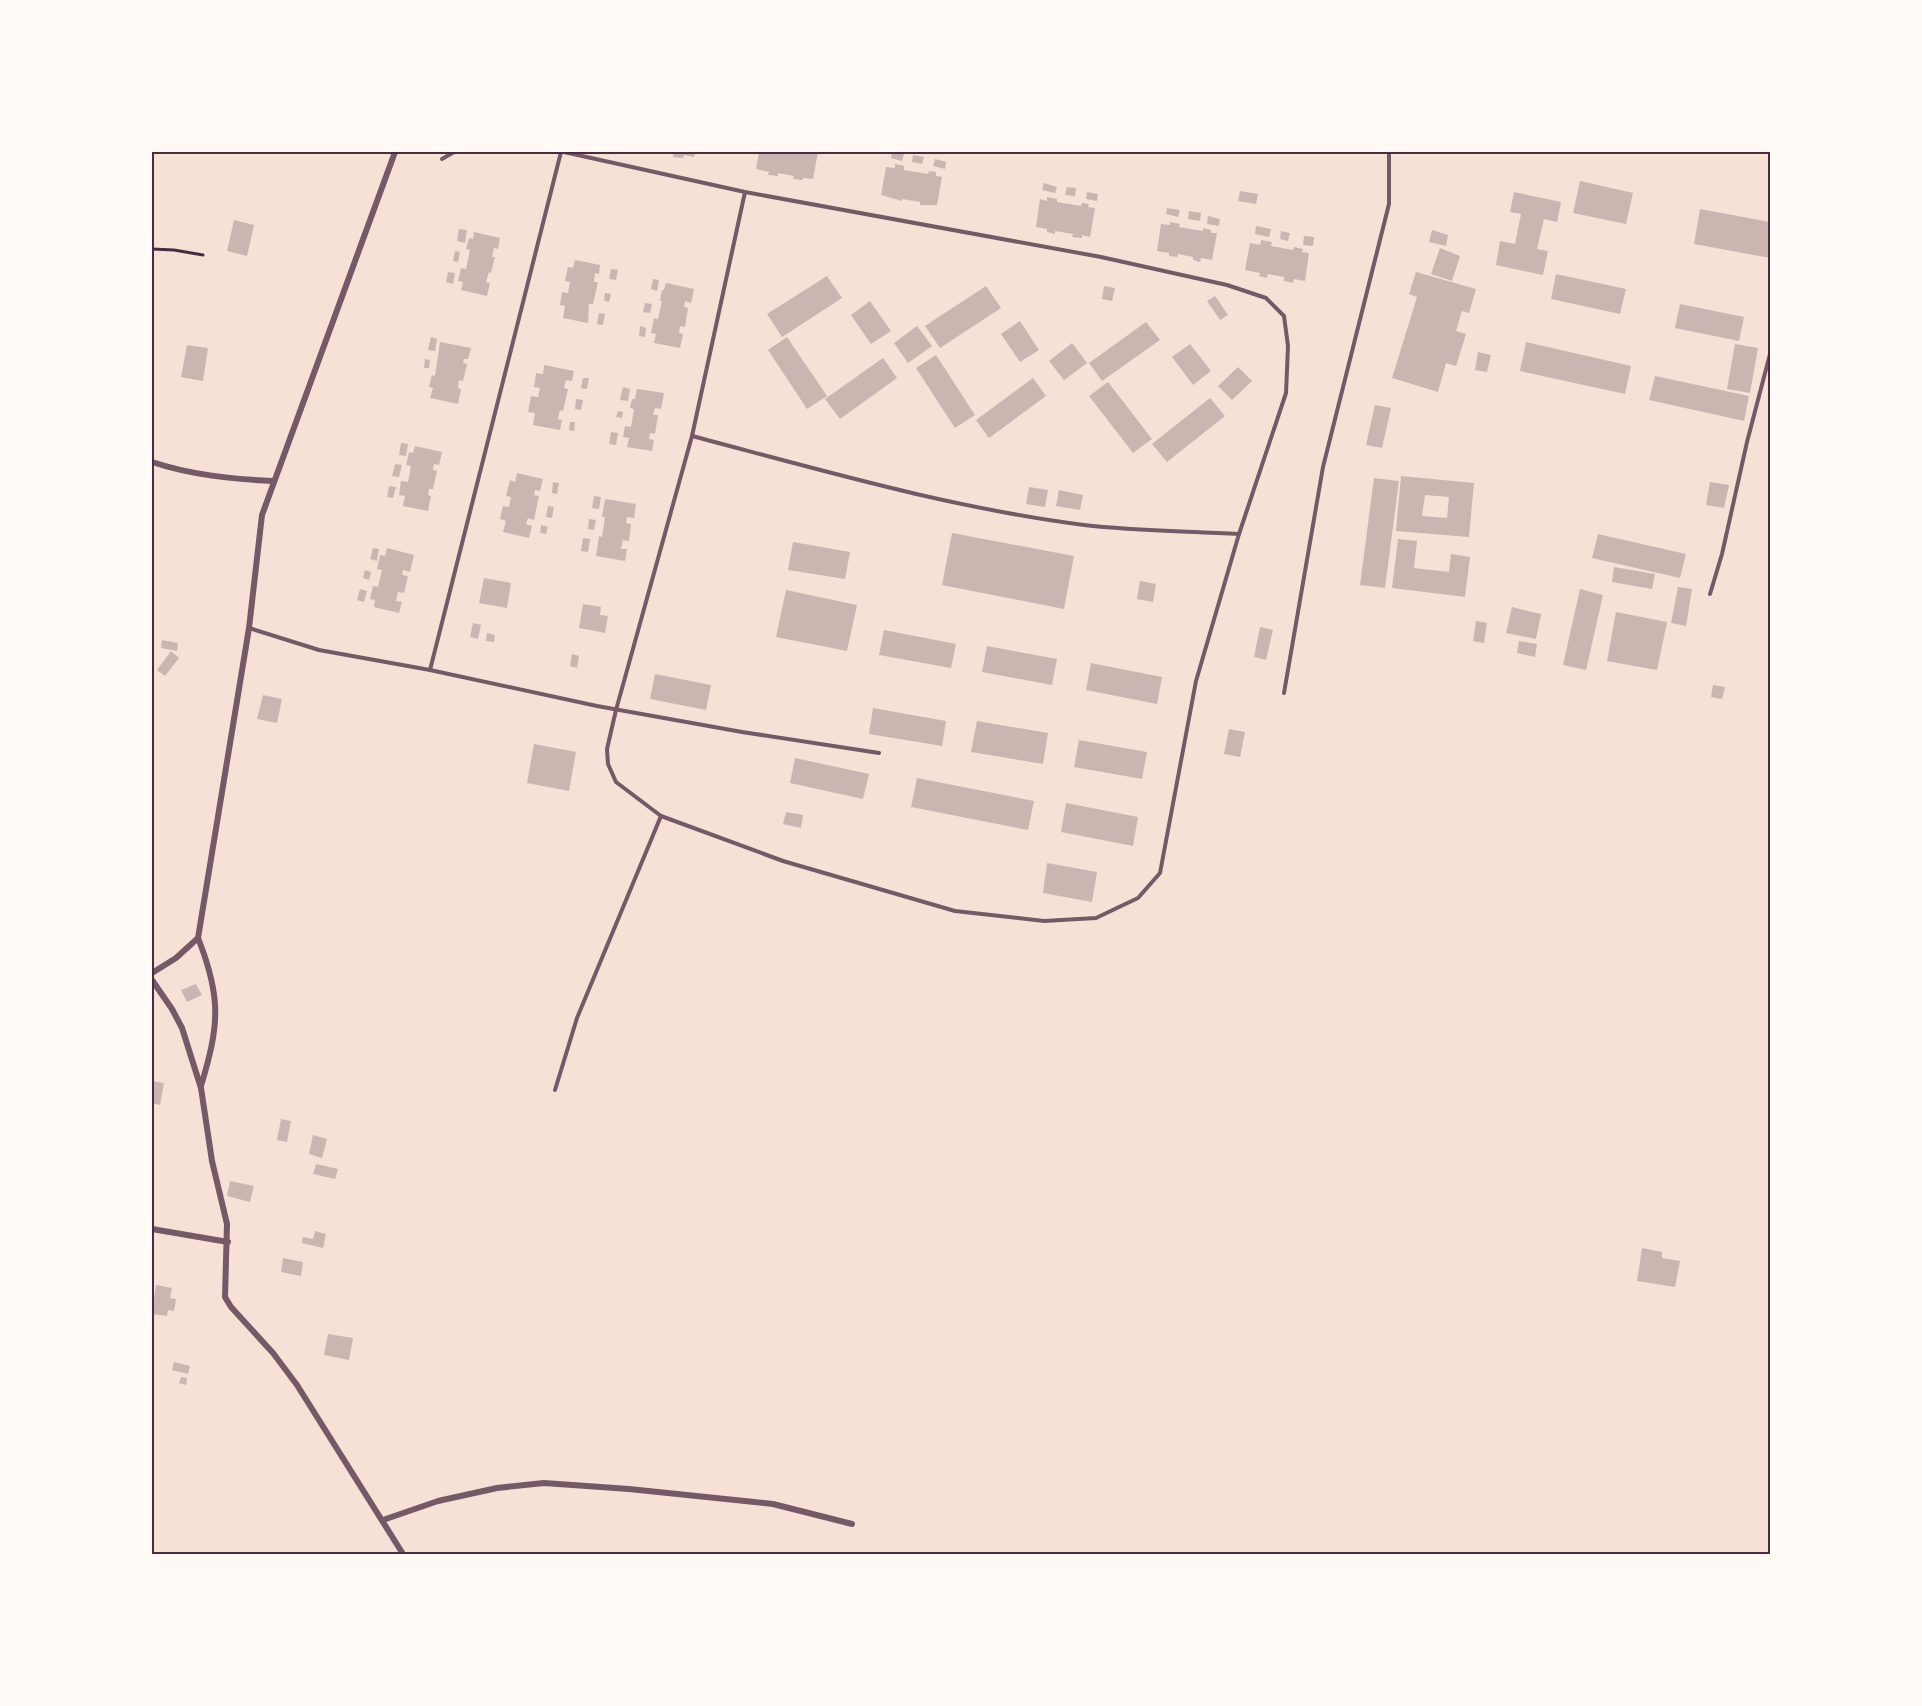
<svg xmlns="http://www.w3.org/2000/svg" width="1922" height="1706" font-family="Figtree,sans-serif">
<rect width="100%" height="100%" fill="#f7e1d7"/>
<g fill="#ccb4b1" fill-rule="evenodd">
<polygon points="674,152 695,152 694,157 684,155 683,158 673,157"/>
<polygon points="759,152 818,152 813,179 803,178 803,180 793,179 794,176 778,173 778,176 768,175 769,172 756,169"/>
<polygon points="892,152 904,154 902,161 891,158"/>
<polygon points="913,155 924,157 922,164 912,162"/>
<polygon points="935,159 946,162 945,169 933,166"/>
<polygon points="895,164 904,166 904,170 928,174 929,171 936,172 936,176 942,177 937,205 920,205 920,202 902,199 902,201 881,195 886,167 895,168"/>
<polygon points="1580,181 1633,193 1626,224 1573,213"/>
<polygon points="1044,183 1057,187 1055,193 1042,190"/>
<polygon points="1067,187 1076,188 1075,196 1065,195"/>
<polygon points="1240,191 1258,194 1256,204 1238,201"/>
<polygon points="1087,192 1098,194 1097,201 1086,199"/>
<polygon points="1514,192 1561,202 1557,222 1544,219 1537,249 1548,251 1543,275 1496,265 1500,241 1515,244 1521,214 1510,212"/>
<polygon points="1047,197 1057,199 1057,202 1081,206 1082,203 1089,204 1088,207 1095,208 1090,237 1082,235 1082,238 1072,237 1073,234 1055,231 1055,234 1047,232 1047,229 1036,227 1040,199 1047,201"/>
<polygon points="1167,208 1180,210 1178,217 1166,214"/>
<polygon points="1700,209 1770,222 1770,258 1694,244"/>
<polygon points="1189,211 1201,213 1200,221 1188,219"/>
<polygon points="1208,216 1220,219 1219,226 1207,224"/>
<polygon points="234,220 254,225 247,256 227,251"/>
<polygon points="1170,222 1180,224 1179,227 1203,231 1203,228 1211,230 1211,233 1217,233 1212,260 1201,258 1200,262 1193,260 1193,257 1178,254 1177,257 1169,256 1169,253 1157,251 1161,224 1170,225"/>
<polygon points="1256,226 1271,229 1269,237 1255,234"/>
<polygon points="459,229 467,230 465,243 457,241"/>
<polygon points="1432,230 1448,235 1446,246 1429,242"/>
<polygon points="1281,231 1290,233 1288,241 1280,239"/>
<polygon points="474,232 500,238 498,249 494,248 492,257 495,257 491,273 489,272 486,282 490,283 487,296 461,290 463,282 458,281 461,268 466,269 470,250 466,249 469,238 473,239"/>
<polygon points="1304,236 1314,237 1313,246 1303,245"/>
<polygon points="1261,240 1272,242 1271,246 1293,250 1294,247 1303,249 1302,252 1309,253 1305,281 1294,279 1293,283 1284,281 1284,277 1268,274 1267,278 1259,276 1260,273 1245,270 1250,243 1260,245"/>
<polygon points="1440,248 1460,256 1452,281 1431,274"/>
<polygon points="455,251 460,252 458,262 453,261"/>
<polygon points="575,260 600,265 599,274 595,273 594,282 598,282 593,304 589,304 588,323 563,318 565,306 560,305 562,292 568,293 570,282 565,281 568,267 573,268"/>
<polygon points="611,269 618,270 616,280 609,279"/>
<polygon points="448,272 455,273 453,284 446,282"/>
<polygon points="1416,272 1476,289 1469,313 1462,311 1456,331 1466,334 1456,366 1446,363 1438,392 1392,378 1417,297 1409,294"/>
<polygon points="1556,274 1626,289 1620,314 1551,299"/>
<polygon points="827,276 842,298 782,337 767,314"/>
<polygon points="653,279 659,280 657,291 651,289"/>
<polygon points="666,283 694,289 691,303 685,301 684,307 688,308 685,327 680,326 679,333 683,334 680,348 654,343 656,334 651,333 654,318 658,319 662,301 660,301 662,290 664,290"/>
<polygon points="986,286 1001,308 940,348 925,326"/>
<polygon points="1104,286 1115,288 1112,301 1102,299"/>
<polygon points="605,293 611,294 609,302 604,301"/>
<polygon points="1215,296 1228,315 1220,320 1207,301"/>
<polygon points="870,301 891,331 871,344 851,315"/>
<polygon points="645,303 652,304 650,313 643,312"/>
<polygon points="1680,304 1744,317 1739,341 1675,328"/>
<polygon points="599,313 605,314 603,325 597,324"/>
<polygon points="1020,321 1039,350 1020,362 1001,334"/>
<polygon points="1146,322 1160,340 1102,381 1089,363"/>
<polygon points="640,326 646,328 645,337 639,336"/>
<polygon points="917,326 932,346 908,363 894,343"/>
<polygon points="431,337 437,339 435,351 428,350"/>
<polygon points="787,337 827,396 807,409 768,350"/>
<polygon points="440,342 471,348 468,359 464,359 463,363 467,364 463,381 459,380 458,388 461,389 458,404 430,398 433,388 429,387 432,375 435,376"/>
<polygon points="1526,342 1631,366 1625,394 1520,371"/>
<polygon points="1072,343 1087,363 1064,380 1049,361"/>
<polygon points="1190,344 1211,371 1193,385 1172,357"/>
<polygon points="1735,344 1758,348 1750,393 1727,389"/>
<polygon points="187,345 208,348 203,381 181,377"/>
<polygon points="1478,352 1491,355 1487,372 1475,370"/>
<polygon points="936,355 975,415 955,428 916,368"/>
<polygon points="883,358 897,378 840,419 825,399"/>
<polygon points="425,359 430,360 429,368 424,368"/>
<polygon points="544,365 574,371 572,381 566,380 564,388 568,389 563,411 560,410 558,419 562,420 560,430 533,425 535,413 528,412 531,396 538,397 540,388 534,387 536,373 543,374"/>
<polygon points="1238,367 1252,381 1232,400 1218,386"/>
<polygon points="1655,376 1749,396 1744,421 1649,400"/>
<polygon points="583,378 589,378 587,389 581,388"/>
<polygon points="1033,378 1046,396 989,438 976,420"/>
<polygon points="1108,382 1152,439 1133,453 1089,396"/>
<polygon points="623,387 630,389 628,401 620,400"/>
<polygon points="637,389 664,393 661,409 655,408 653,415 658,415 655,434 650,433 649,439 654,440 652,451 627,447 629,438 623,437 625,426 631,427 634,409 630,408 632,399 635,399"/>
<polygon points="1210,398 1225,416 1167,462 1152,444"/>
<polygon points="576,399 583,400 581,410 575,409"/>
<polygon points="1375,405 1391,408 1382,448 1366,445"/>
<polygon points="618,411 623,412 622,418 616,417"/>
<polygon points="570,422 575,422 574,431 569,430"/>
<polygon points="611,432 618,433 616,445 609,444"/>
<polygon points="401,443 408,444 406,456 399,455"/>
<polygon points="415,446 442,452 439,465 434,464 433,470 437,471 433,489 429,489 428,495 431,496 428,511 403,506 405,496 399,495 401,481 408,482 411,466 406,465 409,452 413,453"/>
<polygon points="395,464 402,465 399,477 392,476"/>
<polygon points="517,473 543,479 540,491 535,490 534,495 539,496 534,520 528,518 526,524 532,526 529,538 503,532 506,521 500,519 503,506 509,507 511,497 506,496 510,480 515,482"/>
<path d="M1401,476L1474,483L1469,537L1396,531ZM1425,495L1449,497L1447,518L1422,516Z"/>
<polygon points="1374,478 1399,481 1385,588 1360,585"/>
<polygon points="553,482 559,483 557,494 552,493"/>
<polygon points="1710,482 1729,485 1724,508 1706,505"/>
<polygon points="389,486 396,487 393,498 387,497"/>
<polygon points="1029,487 1048,490 1045,507 1026,504"/>
<polygon points="1059,490 1083,495 1080,510 1056,506"/>
<polygon points="594,496 601,497 599,509 592,508"/>
<polygon points="605,499 636,504 634,518 627,517 626,523 631,524 629,541 623,540 621,549 627,549 625,561 596,556 599,536 602,537 605,517 602,517"/>
<polygon points="548,506 554,507 552,518 546,517"/>
<polygon points="589,519 596,520 594,530 588,529"/>
<polygon points="541,525 548,527 546,534 540,533"/>
<polygon points="952,533 1074,556 1064,609 942,585"/>
<polygon points="1598,534 1686,554 1680,578 1592,558"/>
<polygon points="583,538 590,539 588,552 581,551"/>
<polygon points="1398,539 1417,541 1414,568 1449,572 1451,554 1470,557 1465,597 1392,588"/>
<polygon points="793,542 850,552 845,579 788,570"/>
<polygon points="373,548 379,549 377,561 370,559"/>
<polygon points="387,548 414,555 410,572 403,570 402,575 408,576 404,593 398,592 396,601 402,602 399,613 374,607 375,600 370,599 373,586 378,587 382,570 377,569 380,555 385,556"/>
<polygon points="1614,567 1655,574 1652,589 1612,582"/>
<polygon points="365,570 371,572 369,580 363,578"/>
<polygon points="484,578 511,583 507,608 479,603"/>
<polygon points="1140,581 1156,584 1153,602 1137,599"/>
<polygon points="1678,587 1692,589 1686,626 1671,623"/>
<polygon points="360,589 367,591 364,602 357,600"/>
<polygon points="1580,589 1603,595 1586,670 1563,665"/>
<polygon points="786,590 857,605 847,651 776,637"/>
<polygon points="583,604 601,607 600,615 608,616 605,633 579,628"/>
<polygon points="1512,607 1541,614 1536,639 1506,633"/>
<polygon points="1616,612 1667,622 1657,670 1607,661"/>
<polygon points="1476,621 1487,623 1484,643 1473,641"/>
<polygon points="473,623 481,625 478,639 470,637"/>
<polygon points="1260,627 1273,630 1266,660 1254,657"/>
<polygon points="884,630 956,644 951,668 879,655"/>
<polygon points="487,633 495,635 494,642 486,641"/>
<polygon points="162,640 178,643 177,651 161,648"/>
<polygon points="1519,641 1537,644 1535,657 1517,653"/>
<polygon points="987,646 1057,659 1052,685 982,672"/>
<polygon points="171,651 179,658 165,676 157,670"/>
<polygon points="572,654 579,656 577,668 570,666"/>
<polygon points="1091,663 1162,677 1157,704 1086,690"/>
<polygon points="655,674 711,685 706,710 650,699"/>
<polygon points="1713,685 1725,687 1722,699 1711,697"/>
<polygon points="263,695 282,699 277,723 257,719"/>
<polygon points="873,708 946,721 942,746 869,734"/>
<polygon points="977,721 1048,733 1043,764 971,752"/>
<polygon points="1229,729 1245,732 1240,757 1224,754"/>
<polygon points="1079,740 1147,752 1142,779 1074,767"/>
<polygon points="534,744 576,752 569,791 527,783"/>
<polygon points="795,758 869,774 863,799 790,783"/>
<polygon points="917,778 1034,801 1028,830 911,807"/>
<polygon points="1066,803 1138,817 1133,846 1061,832"/>
<polygon points="786,812 803,815 801,828 783,824"/>
<polygon points="1047,863 1097,872 1092,902 1043,893"/>
<polygon points="196,984 202,995 187,1002 181,990"/>
<polygon points="152,1081 164,1083 160,1105 152,1103"/>
<polygon points="281,1119 291,1121 287,1142 277,1140"/>
<polygon points="313,1135 327,1139 322,1158 309,1154"/>
<polygon points="316,1164 338,1169 335,1179 313,1174"/>
<polygon points="230,1181 254,1186 250,1202 227,1196"/>
<polygon points="315,1231 326,1234 323,1248 302,1243 303,1237 313,1239"/>
<polygon points="1642,1248 1662,1252 1662,1258 1680,1261 1675,1287 1637,1281"/>
<polygon points="283,1258 303,1262 301,1276 281,1272"/>
<polygon points="156,1285 172,1288 170,1298 176,1299 174,1311 168,1310 167,1316 152,1314"/>
<polygon points="328,1334 353,1338 349,1360 324,1355"/>
<polygon points="174,1362 190,1366 188,1374 172,1370"/>
<polygon points="181,1377 187,1378 186,1385 179,1383"/>
</g>
<g fill="none" stroke-linecap="round" stroke-linejoin="round">
<polyline stroke="#4a2c40" stroke-width="3" points="152,249 174,250 203,255"/>
<g stroke="#755966" stroke-width="4">
<polyline points="564,152 745,192 1101,257 1227,285 1266,298 1284,316 1288,346 1286,393 1239,534 1196,681 1160,873 1138,898 1096,918 1044,921 955,911 783,861 661,816 616,782 608,764 607,749 616,710 692,436 745,192"/>
<polyline points="442,159 454,152"/>
<path d="M692,436C821,470 951,508 1084,525C1135,531 1187,531 1239,534"/>
<polyline points="1710,594 1722,554 1747,442 1770,354"/>
<polyline points="249,628 319,650 430,670 597,706 742,732 879,753"/>
<polyline points="430,670 561,152"/>
<polyline points="1284,693 1323,467 1389,204 1389,152"/>
<polyline points="555,1090 577,1018 661,816"/>
</g>
<g stroke="#755966" stroke-width="6">
<path d="M152,462C191,475 232,479 273,481"/>
<path d="M198,938C222,998 219,1026 201,1086"/>
<polyline points="152,973 176,958 198,938 249,628 262,515 395,152"/>
<polyline points="152,980 172,1009 182,1028 201,1088 212,1161 227,1224 225,1297 231,1307 273,1353 297,1385 403,1554"/>
<polyline points="152,1229 228,1242"/>
<polyline points="383,1520 438,1501 497,1488 544,1483 629,1489 773,1504 852,1524"/>
</g>
</g>
<rect width="1922" height="1706" fill="none" stroke="#fffaf5" stroke-width="306"/>
<rect x="153" y="153" width="1616" height="1400" fill="none" stroke="#4a2c40" stroke-width="2"/>
</svg>
